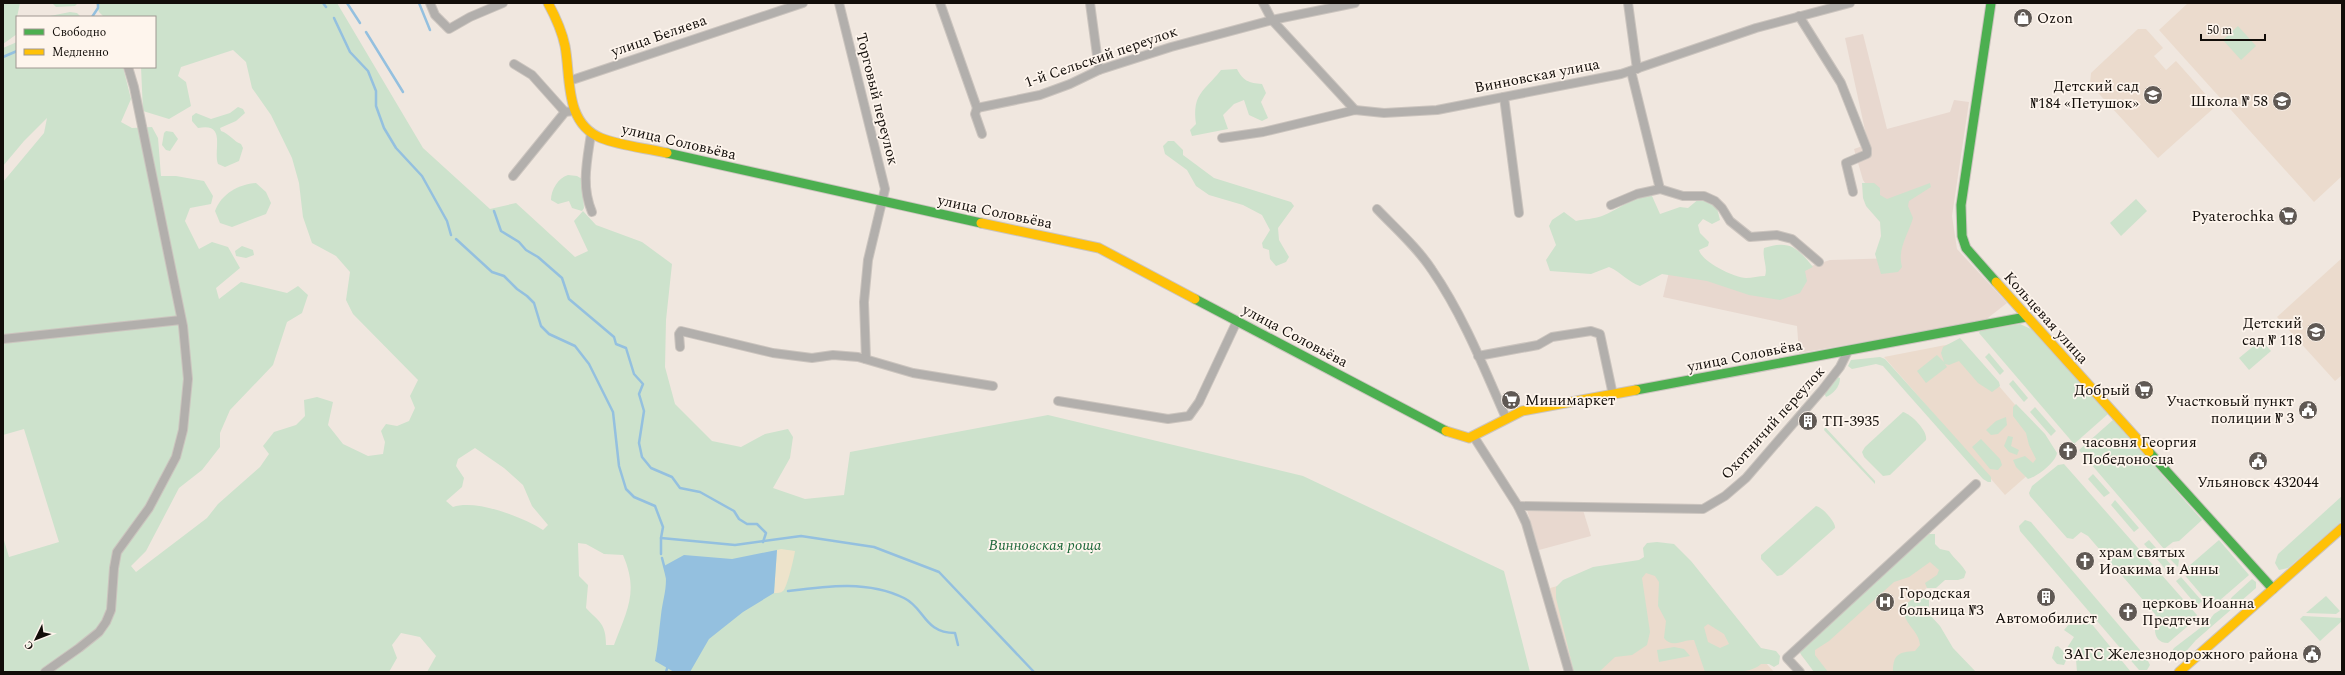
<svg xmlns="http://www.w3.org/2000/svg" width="2345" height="675" font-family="Spectral,serif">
<rect width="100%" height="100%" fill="#f0e7df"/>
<g fill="#e8d8cf">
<polygon points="1863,34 1887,129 1950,112 1954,100 1969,102 1952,216 1957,249 2007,303 1984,321 1799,353 1797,326 1663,297 1669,272 1775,293 1799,270 1830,260 1897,258 1901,237 1863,180 1854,149 1868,144 1845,38"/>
<polygon points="1527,510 1583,510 1591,536 1539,550"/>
</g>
<g fill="#ebdbcd">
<polygon points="2188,3 2342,3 2342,176 2314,202 2159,30"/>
<polygon points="2138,29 2146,29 2163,48 2154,56 2166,70 2176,61 2216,106 2158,158 2090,84 2091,73"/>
<polygon points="2342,258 2342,375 2335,381 2277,317"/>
<polygon points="1961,342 2055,451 2005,495 1884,357"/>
<polygon points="1925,542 1949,568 1904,608 1963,672 1817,672 1801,655"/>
<polygon points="1669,556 1774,672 1574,672 1550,588"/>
</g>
<g fill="#cde2cc" fill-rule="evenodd">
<polygon points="3,3 20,3 17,17 17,34 3,44"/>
<polygon points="52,3 78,3 75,6 56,7"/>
<path d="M96,3H337L423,148L490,209L516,203L575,257L588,251L574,221L583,211L596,225L642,242L672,264L666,320L665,367L675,404L712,441L741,447L765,434L788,429L793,437L790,458L773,488L805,499L844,495L850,452L1048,415L1303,476L1504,571L1530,672H427L436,656L420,637L401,633L392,645L397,658L389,672H3V537L9,557L59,542L24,429L3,435V182L44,133L47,118L24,141L3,166V48L17,42V67H123L131,99L121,122L132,128L152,127L158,138L161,176H176L204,181L213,196L211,204L190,208L185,221L199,249L212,242L228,247L240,268L216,288L219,299L241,282L287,293L298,286L308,295L302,313L287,322L273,365L230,410L220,433V447L202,470L179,488L146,551L131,566L136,572L207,518L218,504L260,467L269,454L263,446L274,432L296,425L305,416L304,400L317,397L333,402L328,425L343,444L368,456L383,454L385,442L381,431L386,424L397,426L409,421L415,408L410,396L418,380L353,314L346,300L350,272L336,256L312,243L303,217L299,183L292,158L271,115L252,88L246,62L233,50L181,67L178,76L186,82L191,106L169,119L143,111L141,67H155V17H104L99,12ZM475,448L504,468L523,485L532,506L548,525L543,530C523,517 476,499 453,507L446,501L462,487L464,478L456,466L458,459ZM578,543L586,544L604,554L623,555C639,592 627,610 614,645H606C606,623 599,622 586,608L588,585L579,576Z"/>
<polygon points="70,12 77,13 81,17 45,17"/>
<polygon points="2238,26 2256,46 2241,60 2223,40"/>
<path d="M1237,69C1243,81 1249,83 1262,84L1266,93L1261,102L1268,118L1262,121L1249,115L1244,100L1234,104L1223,115L1228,129L1192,136L1190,130L1196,124C1192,93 1204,92 1221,70Z"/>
<path d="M238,107L243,109L245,113L236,121L220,128L221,131C230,134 233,141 241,144L243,148L239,161L225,167L218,164C213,150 227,122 198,128L192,121V116L196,113L211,119L230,113Z"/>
<polygon points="166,131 173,132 178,139 170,151 166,150 162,145 164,133"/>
<polygon points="1168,141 1174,141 1183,150 1183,155 1214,178 1291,202 1294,206 1278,228 1279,240 1289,257 1286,262 1276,266 1270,259 1269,250 1263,248 1262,243 1270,230 1262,215 1243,205 1209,195 1196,186 1187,170 1165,154 1163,146"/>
<path d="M568,175L577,176L582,179L584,208L582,211L572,208L569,201L558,204L551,200C551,190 558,178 568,175Z"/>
<path d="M256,183L266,192L271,203L266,214L232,227L220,223L215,211C221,194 239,184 256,183Z"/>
<path d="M1862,183H1874L1880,188V195L1887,199L1930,183L1931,187L1909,201L1908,206L1913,218C1908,235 1897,249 1902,267L1898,272L1881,274L1875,254L1881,236L1880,222L1866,206L1863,198Z"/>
<path d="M1648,194L1652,196L1660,214L1680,207L1688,208L1700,198L1707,200L1717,208L1720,220L1712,224L1703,219L1698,225L1700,233L1709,242L1708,246L1699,250C1702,262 1733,277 1746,278C1752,278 1759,276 1765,276C1768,267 1762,258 1764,248C1789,240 1797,247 1813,267L1805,271L1807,281L1800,293L1780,300L1749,295L1707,281L1662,274L1640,286C1628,282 1621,272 1609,267L1591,274L1550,271L1546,260L1556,245L1549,226L1552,220L1564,212L1576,221C1585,219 1594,219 1602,216C1618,210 1631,198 1648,194Z"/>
<polygon points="2136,199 2147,211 2121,236 2110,223"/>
<polygon points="242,246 253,250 254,255 246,258 236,256 235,251"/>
<polygon points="2020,324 2031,329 2108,414 2074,444 1979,333 1980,331"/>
<polygon points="1960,338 1999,382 2000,386 1992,392 1978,383 1959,361 1949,365 1945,364 1947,367 1926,383 1917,371 1937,355 1944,362 1941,353 1943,347"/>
<polygon points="2261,340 2271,351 2249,370 2239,358"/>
<polygon points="1989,353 2004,371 2000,375 1985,357"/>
<polygon points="1880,357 1885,359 1991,477 1991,482 1988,482 1983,479 1883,366 1876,364 1852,369 1848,366 1851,360"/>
<path d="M1837,377L1840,378C1840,387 1833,394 1826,397L1824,393Z"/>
<polygon points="2013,380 2028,398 2024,402 2009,384"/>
<path d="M2016,404L2045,434L2057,453C2056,462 2037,477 2028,479L2016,467L2013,460L2025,456L2033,463L2036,459L2029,445L2026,433L2013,416V407Z"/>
<polygon points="2035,407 2056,431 2051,436 2030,412"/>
<path d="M1903,412C1911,414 1928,431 1926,440L1890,475L1883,476L1864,457L1862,452L1865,447Z"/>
<polygon points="2006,417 2007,425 1998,434 1991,435 1986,430 1996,421"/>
<polygon points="2113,420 2202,520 2179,541 2173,542 2164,549 2079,450"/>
<polygon points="1825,427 1875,481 1875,484 1824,430"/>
<polygon points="2008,436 2013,437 2011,446 2019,450 2017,455 2009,452 2004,446"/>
<polygon points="1981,439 2000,459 2002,465 1998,470 1990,469 1972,447"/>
<path d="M2064,464L2197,615L2195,620L2168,643C2154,643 2153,629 2157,619L2155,614L2088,536L2081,532L2073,539L2067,538L2030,496L2029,493L2032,486L2058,465Z"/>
<polygon points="2093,474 2110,493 2104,497 2088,479"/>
<polygon points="2342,496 2342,521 2288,568 2279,570 2275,563 2278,554"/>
<polygon points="2115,500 2139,528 2134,532 2111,505"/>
<path d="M1816,506C1822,507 1836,522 1835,528L1782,575L1777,576L1761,559V555Z"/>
<polygon points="2025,520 2031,522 2146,657 2150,665 2147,670 2139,670 2020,531 2019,526"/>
<path d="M1929,534H1935V544L1940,549L1949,551C1954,559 1962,564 1966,572L1964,578L1958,580H1945L1936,588H1927L1925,583L1937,575L1939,570L1930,562L1909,577L1894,582L1829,641L1815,650V655L1828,672H1814L1800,653L1802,647Z"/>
<polygon points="2149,540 2172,566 2167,571 2144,544"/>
<polygon points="2219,540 2249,575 2212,607 2182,572"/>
<path d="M1657,542L1674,544L1691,561L1761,648L1776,651L1780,656L1779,664L1774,667L1769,664H1761C1750,675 1722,672 1705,672L1694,640C1683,639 1672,649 1664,638L1666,621L1658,606L1659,582L1655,576L1646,573L1642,578L1650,632L1647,645L1632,655L1615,657L1599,672H1574L1556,598V587L1563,580L1593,567L1639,560L1644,557L1643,548L1647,543ZM1708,624L1724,634L1729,644L1720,648L1708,642L1704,627Z"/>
<polygon points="2167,551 2172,552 2179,560 2178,567 2167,556"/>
<polygon points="2181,577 2202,601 2197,606 2176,581"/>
<polygon points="2252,579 2256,582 2256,588 2196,640 2182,656 2175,658 2172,651 2174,648 2208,622 2214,614 2225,607 2232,597"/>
<path d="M1924,592L1929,598V614L1940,626L1953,648L1976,672H1893C1893,654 1899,652 1915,651L1920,645C1919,631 1905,625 1903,610L1907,603Z"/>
<polygon points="2326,596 2340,611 2336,614 2306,613"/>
<polygon points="2079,613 2086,617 2131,672 2077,672 2076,659 2067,648 2074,637 2064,630"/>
<polygon points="2303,616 2342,618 2342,621 2320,641 2300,619"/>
<polygon points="2058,646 2068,656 2064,665 2057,664 2052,658 2055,647"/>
<polygon points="1674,647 1684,649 1690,656 1659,662 1657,650"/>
</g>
<path fill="#ede3cb" d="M781,549L795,551C794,558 787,588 783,591C781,593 777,593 774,593L777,550Z"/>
<path fill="#94c0df" d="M777,550L774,593L743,612L709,639L690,672H674L655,661C658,646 659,630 661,615C663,597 669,584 664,566L684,555L732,559Z"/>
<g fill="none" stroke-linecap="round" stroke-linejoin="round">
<g stroke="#94c0df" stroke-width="2.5">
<polyline points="323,3 326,7"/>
<polyline points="347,3 360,23"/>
<polyline points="419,3 430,30"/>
<polyline points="92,17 98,8 98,3"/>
<polyline points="334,18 350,52 368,71 376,91 376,106 384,128 396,148 422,176 447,221 451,235"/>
<polyline points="366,32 403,92"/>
<polyline points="3,57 17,51"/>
<polyline points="494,211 501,231 519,242 526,250 538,257 562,278 569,299 614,337 616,344 626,348 634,374 643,384 639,394 644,411 639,443 642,457 651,468 672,477 680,488 700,492 734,511 739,519 747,524 757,524 766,533 763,542"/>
<polyline points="456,239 492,272 504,276 517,289 527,296 534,303 541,326 549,334 575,346 589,364 613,412 619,466 626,489 634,497 655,506 663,527 661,538 661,554"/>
<polyline points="661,538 735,545 801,536 874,547 939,572 1034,672"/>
<polyline points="662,558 668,581"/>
<path d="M788,591C826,586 868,580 904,598C925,608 924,633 955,633L958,645"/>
<polyline points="666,672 668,665"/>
</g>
<defs>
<g id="street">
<polyline points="430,3 435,15 449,29 470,17 503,3"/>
<polyline points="839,3 885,189 868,260 864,302 866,359"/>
<polyline points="940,3 977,108"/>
<polyline points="1090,3 1099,70"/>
<polyline points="1263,3 1272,20 1355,110"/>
<polyline points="1628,3 1637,69"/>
<polyline points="1799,16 1841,83 1867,149 1867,154 1846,163 1853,192"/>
<polyline points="514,64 532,75 565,112"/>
<polyline points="1631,71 1660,189"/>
<polyline points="569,81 803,3"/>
<polyline points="1504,97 1519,213"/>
<polyline points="977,108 1040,95 1070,84 1099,70 1171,47 1272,20 1355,3"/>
<polyline points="977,108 975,114 982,134"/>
<path d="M591,134C587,161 581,186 592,212"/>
<polyline points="1222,138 1263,132 1355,110 1384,113 1437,110 1621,74 1756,28 1850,3"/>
<polyline points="513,176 565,112 573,111"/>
<polyline points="1611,205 1637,194 1660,189 1683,196 1704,196 1715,201 1722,208 1730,221 1750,237 1777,235 1792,239 1819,262"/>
<path d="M1377,209C1396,229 1417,247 1432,270C1463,315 1484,368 1506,418"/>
<polyline points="3,339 181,320"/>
<polyline points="680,347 679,334 681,331 773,353 812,358 833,355 858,357 913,373 993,386"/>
<polyline points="1478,356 1538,345 1552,337 1591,331 1600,334 1613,395"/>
<polyline points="1058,401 1168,419 1189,416 1199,402 1237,321"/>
<polyline points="1474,437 1518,506 1526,523 1569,672"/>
<polyline points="1518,506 1703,509 1725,496 1746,478 1823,389 1840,367 1848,351"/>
<polyline points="45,672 79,648 99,632 106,622 111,610 114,568 117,552 149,508 176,457 183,430 188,379 183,326 134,87 128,67"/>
<polyline points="1800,672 1787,658 1976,484"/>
</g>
<g id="fast">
<polyline points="1991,3 1961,205 1962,236 1966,248 1996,282"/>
<polyline points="667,153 981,223"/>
<polyline points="1195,299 1446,431"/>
<polyline points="1636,390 2026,317"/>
<polyline points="2149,452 2273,589"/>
</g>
<g id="slow">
<path d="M548,3C555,16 562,31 565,46C571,77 564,123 601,138C621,146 646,148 667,153"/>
<polyline points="981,223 1099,248 1195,299"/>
<polyline points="1996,282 2149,452"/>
<polyline points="1446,431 1469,438 1522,411 1636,390"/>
<polyline points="2179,672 2342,528"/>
</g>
</defs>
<use href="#street" stroke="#cbc4be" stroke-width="10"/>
<use href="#fast" stroke="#cbc4be" stroke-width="11"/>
<use href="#slow" stroke="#cbc4be" stroke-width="11"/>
<use href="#street" stroke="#b2afac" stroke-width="8"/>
<use href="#fast" stroke="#4caf50" stroke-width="9"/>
<use href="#slow" stroke="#ffc107" stroke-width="9"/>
</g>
<defs>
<symbol id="shop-disc" viewBox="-11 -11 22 22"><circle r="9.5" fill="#605954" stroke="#fef5ed"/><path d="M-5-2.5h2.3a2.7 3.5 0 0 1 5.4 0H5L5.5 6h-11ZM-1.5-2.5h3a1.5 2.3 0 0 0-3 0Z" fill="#fff"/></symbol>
<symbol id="school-disc" viewBox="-11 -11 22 22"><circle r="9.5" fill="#605954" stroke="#fef5ed"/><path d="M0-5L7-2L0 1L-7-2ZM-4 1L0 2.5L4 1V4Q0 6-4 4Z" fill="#fff"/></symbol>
<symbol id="supermarket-disc" viewBox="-11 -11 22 22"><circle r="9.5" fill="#605954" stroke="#fef5ed"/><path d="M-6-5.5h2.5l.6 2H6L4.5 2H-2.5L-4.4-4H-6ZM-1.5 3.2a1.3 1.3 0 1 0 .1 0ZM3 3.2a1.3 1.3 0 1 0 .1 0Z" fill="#fff"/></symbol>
<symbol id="civic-disc" viewBox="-11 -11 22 22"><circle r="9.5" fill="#605954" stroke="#fef5ed"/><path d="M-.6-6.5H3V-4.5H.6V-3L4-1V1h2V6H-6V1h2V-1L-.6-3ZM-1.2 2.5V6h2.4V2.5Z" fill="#fff"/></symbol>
<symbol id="building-disc" viewBox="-11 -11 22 22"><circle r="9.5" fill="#605954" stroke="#fef5ed"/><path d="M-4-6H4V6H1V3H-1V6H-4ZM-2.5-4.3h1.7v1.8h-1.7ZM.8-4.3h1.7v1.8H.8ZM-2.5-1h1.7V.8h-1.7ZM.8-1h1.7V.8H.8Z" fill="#fff"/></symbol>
<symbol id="church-disc" viewBox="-11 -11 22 22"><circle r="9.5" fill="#605954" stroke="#fef5ed"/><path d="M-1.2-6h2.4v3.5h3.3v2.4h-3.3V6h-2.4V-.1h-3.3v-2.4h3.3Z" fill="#fff"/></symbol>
<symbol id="hospital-disc" viewBox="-11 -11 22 22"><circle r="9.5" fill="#605954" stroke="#fef5ed"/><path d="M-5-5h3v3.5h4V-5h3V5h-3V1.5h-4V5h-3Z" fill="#fff"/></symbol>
</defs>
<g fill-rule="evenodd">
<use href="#shop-disc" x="2012" y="7" width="22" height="22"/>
<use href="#school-disc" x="2142" y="84" width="22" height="22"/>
<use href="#school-disc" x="2271" y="90" width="22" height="22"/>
<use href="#supermarket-disc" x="2277" y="205" width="22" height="22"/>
<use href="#school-disc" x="2305" y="321" width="22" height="22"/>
<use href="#supermarket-disc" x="2133" y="379" width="22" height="22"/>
<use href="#supermarket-disc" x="1500" y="389" width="22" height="22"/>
<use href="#civic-disc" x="2297" y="399" width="22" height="22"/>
<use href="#building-disc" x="1797" y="410" width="22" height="22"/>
<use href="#church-disc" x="2057" y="440" width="22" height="22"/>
<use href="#civic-disc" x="2247" y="450" width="22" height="22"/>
<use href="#church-disc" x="2074" y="550" width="22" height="22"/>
<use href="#building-disc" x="2035" y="586" width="22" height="22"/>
<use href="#hospital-disc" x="1874" y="591" width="22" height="22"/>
<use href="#church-disc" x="2117" y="601" width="22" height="22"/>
<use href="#civic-disc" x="2301" y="643" width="22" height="22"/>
</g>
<g text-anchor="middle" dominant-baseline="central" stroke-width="3.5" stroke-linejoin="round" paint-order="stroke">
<g font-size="15" fill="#120d09" stroke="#fef5ed" text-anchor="start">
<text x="2037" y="18">Ozon</text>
<text x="2139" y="86" text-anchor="end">Детский сад<tspan x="2139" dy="17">№184 «Петушок»</tspan></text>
<text x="2268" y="101" text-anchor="end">Школа № 58</text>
<text x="2274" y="216" text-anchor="end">Pyaterochka</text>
<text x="2302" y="323" text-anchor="end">Детский<tspan x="2302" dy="17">сад № 118</tspan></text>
<text x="2130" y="390" text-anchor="end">Добрый</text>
<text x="1525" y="400">Минимаркет</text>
<text x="2294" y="401" text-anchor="end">Участковый пункт<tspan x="2294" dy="17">полиции № 3</tspan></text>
<text x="1822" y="421">ТП-3935</text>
<text x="2082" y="442">часовня Георгия<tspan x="2082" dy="17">Победоносца</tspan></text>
<text x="2258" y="482" text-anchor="middle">Ульяновск 432044</text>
<text x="2099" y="552">храм святых<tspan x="2099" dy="17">Иоакима и Анны</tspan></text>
<text x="1899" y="593">Городская<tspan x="1899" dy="17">больница №3</tspan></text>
<text x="2142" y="603">церковь Иоанна<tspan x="2142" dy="17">Предтечи</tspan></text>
<text x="2046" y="618" text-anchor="middle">Автомобилист</text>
<text x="2298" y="654" text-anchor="end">ЗАГС Железнодорожного района</text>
</g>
<g font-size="15" fill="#120d09" stroke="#fef5ed">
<text transform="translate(659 36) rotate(-19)">улица Беляева</text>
<text transform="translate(1101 57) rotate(-19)">1-й Сельский переулок</text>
<text transform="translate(1537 76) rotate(-11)">Винновская улица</text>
<text transform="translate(877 99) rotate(76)">Торговый переулок</text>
<text transform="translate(679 142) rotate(13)">улица Соловьёва</text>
<text transform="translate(995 212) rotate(12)">улица Соловьёва</text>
<text transform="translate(2046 318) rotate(48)">Кольцевая улица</text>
<text transform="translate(1295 336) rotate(28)">улица Соловьёва</text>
<text transform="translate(1745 356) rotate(-11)">улица Соловьёва</text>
<text transform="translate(1773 423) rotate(-48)">Охотничий переулок</text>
</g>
<g font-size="15" font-style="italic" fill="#1e683b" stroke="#fef5ed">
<text x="1045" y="545">Винновская роща</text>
</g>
</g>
<rect width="2345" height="675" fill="none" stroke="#120d09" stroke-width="8"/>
<rect x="16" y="16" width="140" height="52" fill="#fef5ed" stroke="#a09892"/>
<rect x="24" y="29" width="20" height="6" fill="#4caf50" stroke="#a09892"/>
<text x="52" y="36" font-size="12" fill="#120d09">Свободно</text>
<rect x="24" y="49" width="20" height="6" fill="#ffc107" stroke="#a09892"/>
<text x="52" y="56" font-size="12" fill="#120d09">Медленно</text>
<g transform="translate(36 639) rotate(227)" stroke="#fef5ed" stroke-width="3" paint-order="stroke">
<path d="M0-3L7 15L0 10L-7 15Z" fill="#120d09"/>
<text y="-6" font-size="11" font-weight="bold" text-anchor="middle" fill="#120d09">С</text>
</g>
<path d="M2201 34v6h64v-6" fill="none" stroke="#120d09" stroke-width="2"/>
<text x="2207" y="34" font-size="12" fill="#120d09" stroke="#fef5ed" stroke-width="3" paint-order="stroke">50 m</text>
</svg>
